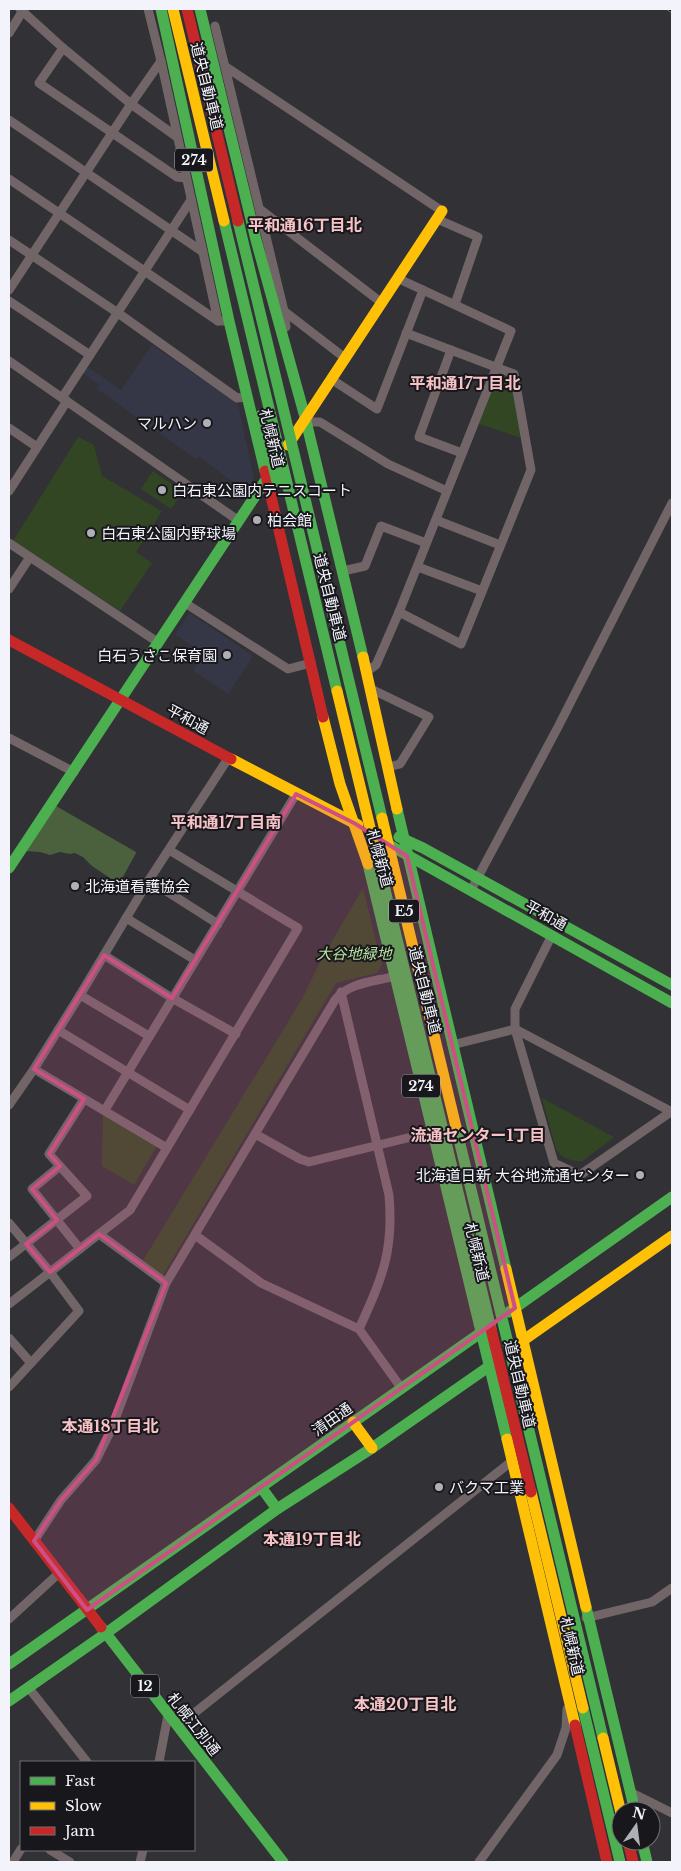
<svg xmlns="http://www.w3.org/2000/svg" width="681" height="1871" font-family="'Libre Baskerville','Noto Sans JP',serif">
<rect width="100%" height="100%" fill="#313136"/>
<g fill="#353746">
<polygon points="152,345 238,404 254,479 245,491 198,456 196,459 97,389 99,385 81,371 85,365 121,390"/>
<polygon points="191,614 253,656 228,694 193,671 204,653 175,635 188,615"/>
</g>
<g fill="#324624">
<polygon points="500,375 510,378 521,438 479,424 498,376"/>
<polygon points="78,437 94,445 102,476 162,511 136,552 152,563 120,611 13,541"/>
<polygon points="153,471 183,492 171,509 141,489"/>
<polygon points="363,888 382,965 377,973 336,983 162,1277 142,1262 302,999 321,960"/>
<path d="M542,1098L614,1137L583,1161C573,1162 561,1158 556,1149Z"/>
<polygon points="103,1114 157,1146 134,1185 102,1166"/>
</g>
<polygon fill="#4b613d" points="56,806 136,852 136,853 119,884 92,866 83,857 75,853 70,854 60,852 50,855 40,852 25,851"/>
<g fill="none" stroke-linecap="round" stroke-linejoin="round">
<g stroke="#716568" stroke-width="9">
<polyline points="20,9 63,48 131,104 177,137"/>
<polyline points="148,9 161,61 218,321 229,321"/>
<polyline points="215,26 284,311 286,327"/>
<polyline points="9,33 24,9"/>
<polyline points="63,48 39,83 177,177 186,178"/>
<polyline points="226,67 442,211"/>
<polyline points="9,120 203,252"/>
<polyline points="9,179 218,321"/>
<polyline points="261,210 382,303"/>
<polyline points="437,219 478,237 455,304"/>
<polyline points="9,240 118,313 237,398 247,397"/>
<polyline points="9,290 131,104 161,61"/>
<polyline points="9,301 90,355"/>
<polyline points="284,311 345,358"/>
<polyline points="451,350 419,437 462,453"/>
<polyline points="9,361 239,521"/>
<polyline points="331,379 377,409 423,290"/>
<polyline points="62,398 191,200"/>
<polyline points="307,422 320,422 388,464 447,491"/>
<polyline points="9,428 37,447"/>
<polyline points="9,491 67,401"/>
<polyline points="436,520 500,545"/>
<polyline points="9,543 159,643"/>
<polyline points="418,567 482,591"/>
<polyline points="343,571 365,566 381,526 426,543"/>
<polyline points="9,589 30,557"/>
<polyline points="185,603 288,669 311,663"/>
<polyline points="399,612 461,644 531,470 514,374 406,333"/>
<polyline points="366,672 376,665 399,612 511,331 397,278"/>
<polyline points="371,689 429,717 400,764 388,767"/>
<polyline points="9,738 74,772"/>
<polyline points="149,880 218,924"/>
<polyline points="471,890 558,727 672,503"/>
<polyline points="126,918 195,960"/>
<polyline points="552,935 515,1009 515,1029 554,1163 580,1175 672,1111"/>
<polyline points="104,955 172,998 236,1034"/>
<path d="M341,992L389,1195C394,1252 382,1278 359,1329"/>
<polyline points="80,995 149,1036"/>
<polyline points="58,1030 190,1110"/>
<polyline points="452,1045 515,1029 672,1112"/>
<polyline points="34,1069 167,1148"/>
<polyline points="9,1105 34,1069 80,995 149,880 229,757"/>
<polyline points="105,1110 296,794"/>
<polyline points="255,1134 300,1159 309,1162 432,1132"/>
<polyline points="60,1166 32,1189 80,1249"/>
<polyline points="9,1223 50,1272 79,1311 9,1387"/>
<polyline points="99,1234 166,1283"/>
<polyline points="195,1235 261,1283 359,1329 402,1389"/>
<polyline points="9,1257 87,1196 49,1154 84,1099"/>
<polyline points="9,1304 130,1210 298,928 169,850"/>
<polyline points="9,1338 31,1363"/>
<path d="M34,1541L61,1500L96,1460L111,1430L166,1283L335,1000C349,982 374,982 395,976"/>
<polyline points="586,1618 652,1602 672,1588"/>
<polyline points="9,1619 58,1574"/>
<polyline points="28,1687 87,1762"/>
<polyline points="178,1726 512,1461"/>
<polyline points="159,1762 168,1715"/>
<polyline points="630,1792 672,1813"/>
<polyline points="50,1850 70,1862"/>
<polyline points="13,1862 21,1849"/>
<polyline points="140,1862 143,1850"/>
<polyline points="479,1862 557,1755 566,1728 567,1709"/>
</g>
<g stroke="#4caf50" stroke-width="11">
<polyline points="161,9 229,321 265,471"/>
<polyline points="200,9 256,240 305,417 363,657"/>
<polyline points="397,809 506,1269"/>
<polyline points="399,837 423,848 672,985"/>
<polyline points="384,842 672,1003"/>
<polyline points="368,864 507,1439"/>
<polyline points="9,868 269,475"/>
<polyline points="509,1312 672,1197"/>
<polyline points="261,1487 277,1509"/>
<polyline points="586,1607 635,1811"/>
<polyline points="101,1627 283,1862"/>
<polyline points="9,1664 486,1329"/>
<polyline points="9,1701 105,1634 277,1509 372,1448 494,1363"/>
<polyline points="642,1841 647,1862"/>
</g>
<g stroke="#ffc107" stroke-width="11">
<polyline points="288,445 442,211"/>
<polyline points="363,657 397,809"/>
<polyline points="323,717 340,784 368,864"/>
<polyline points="231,759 358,825"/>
<polyline points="506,1269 586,1607"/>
<polyline points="518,1344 672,1236"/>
<polyline points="353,1422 372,1448"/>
<polyline points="507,1439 575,1725"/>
</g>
<g stroke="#c62828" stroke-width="11">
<polyline points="265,471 323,717"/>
<polyline points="9,640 231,759"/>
<polyline points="9,1508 101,1627"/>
<polyline points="575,1725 607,1862"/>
<polyline points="628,1841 633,1862"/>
</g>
<defs>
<polyline id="rail" points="669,9 672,11"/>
</defs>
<use href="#rail" stroke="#716c6e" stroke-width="4.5"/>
<use href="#rail" stroke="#17171c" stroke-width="2.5" stroke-dasharray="8" stroke-linecap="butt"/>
<g stroke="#4caf50" stroke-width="11">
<polyline points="224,221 337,691"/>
<polyline points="238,221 382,818"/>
<polyline points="261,415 277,482"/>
<polyline points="375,848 491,1329"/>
<polyline points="456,1127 603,1738"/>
<polyline points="583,1708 620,1862"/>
</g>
<g stroke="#ffc107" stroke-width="11">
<polyline points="173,9 224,221"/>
<polyline points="337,691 375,848"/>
<polyline points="382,818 456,1127"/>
<polyline points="531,1492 583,1708"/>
<polyline points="603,1738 621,1813"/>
</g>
<g stroke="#c62828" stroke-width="11">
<polyline points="187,9 238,221"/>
<polyline points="491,1329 531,1492"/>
</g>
</g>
<path fill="#ce4f83" fill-opacity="0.2" stroke="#ce4f83" stroke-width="4" stroke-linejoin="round" d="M296,794L354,823L407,856L515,1308L87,1610L34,1541L61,1500L96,1460L166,1283L99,1234L50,1272L26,1244L57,1220L32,1189L60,1166L49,1154L84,1099L34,1069L104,955L172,998Z"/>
<g fill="#afb0b6" stroke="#17171c" stroke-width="2">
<circle cx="207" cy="423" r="5"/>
<circle cx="162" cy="490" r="5"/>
<circle cx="257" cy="520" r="5"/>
<circle cx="91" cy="533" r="5"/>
<circle cx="227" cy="655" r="5"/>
<circle cx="75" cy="886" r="5"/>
<circle cx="640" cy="1175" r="5"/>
<circle cx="439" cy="1487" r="5"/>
</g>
<g text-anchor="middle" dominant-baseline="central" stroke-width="4" stroke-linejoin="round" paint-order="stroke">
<g fill="#17171c" stroke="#b1b2b8" stroke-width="1">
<rect x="175" y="148.5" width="38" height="23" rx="4"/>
<rect x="389" y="899.5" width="30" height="23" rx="4"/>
<rect x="402" y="1074.5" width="38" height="23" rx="4"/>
<rect x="131" y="1674.5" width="28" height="23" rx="4"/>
</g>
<g font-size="14" font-weight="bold" fill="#f3f4fb">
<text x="194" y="160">274</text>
<text x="404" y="911">E5</text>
<text x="421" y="1086">274</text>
<text x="145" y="1686">12</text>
</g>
<g font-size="15" fill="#f3f4fb" stroke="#17171c">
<text transform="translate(207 86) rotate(76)">道央自動車道</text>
<text transform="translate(272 438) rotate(76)">札幌新道</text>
<text transform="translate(330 597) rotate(76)">道央自動車道</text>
<text transform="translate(188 719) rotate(28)">平和通</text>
<text transform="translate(380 858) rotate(74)">札幌新道</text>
<text transform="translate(546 915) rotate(29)">平和通</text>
<text transform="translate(425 990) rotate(76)">道央自動車道</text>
<text transform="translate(477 1252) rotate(76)">札幌新道</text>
<text transform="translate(520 1384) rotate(77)">道央自動車道</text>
<text transform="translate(332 1419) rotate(-35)">清田通</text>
<text transform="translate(572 1646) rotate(77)">札幌新道</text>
<text transform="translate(194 1724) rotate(52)">札幌江別通</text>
</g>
<g font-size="15" fill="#f3f4fb" stroke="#17171c" text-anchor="start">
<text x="197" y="423" text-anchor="end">マルハン</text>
<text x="172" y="490">白石東公園内テニスコート</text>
<text x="267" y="520">柏会館</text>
<text x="101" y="533">白石東公園内野球場</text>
<text x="217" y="655" text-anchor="end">白石うさこ保育園</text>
<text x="85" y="886">北海道看護協会</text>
<text x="630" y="1175" text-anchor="end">北海道日新 大谷地流通センター</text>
<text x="449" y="1487">バクマ工業</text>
</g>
<g font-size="15" font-style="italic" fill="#b7e19d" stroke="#17171c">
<text x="354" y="953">大谷地緑地</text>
</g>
<g font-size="16" font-weight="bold" fill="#f7c3c6" stroke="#17171c">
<text x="305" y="225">平和通16丁目北</text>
<text x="465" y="383">平和通17丁目北</text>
<text x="226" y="822">平和通17丁目南</text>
<text x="478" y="1135">流通センター1丁目</text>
<text x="110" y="1426">本通18丁目北</text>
<text x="312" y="1539">本通19丁目北</text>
<text x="405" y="1704">本通20丁目北</text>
</g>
</g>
<rect width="681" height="1871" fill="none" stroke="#f3f4fb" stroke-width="20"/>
<rect x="20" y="1761" width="175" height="90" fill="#17171c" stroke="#6f6f75"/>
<rect x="30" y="1777" width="25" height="8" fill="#4caf50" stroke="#6f6f75"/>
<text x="65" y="1786" font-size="15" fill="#f3f4fb">Fast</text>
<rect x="30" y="1802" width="25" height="8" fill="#ffc107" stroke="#6f6f75"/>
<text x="65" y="1811" font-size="15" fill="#f3f4fb">Slow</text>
<rect x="30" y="1827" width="25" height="8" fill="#c62828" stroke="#6f6f75"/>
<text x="65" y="1836" font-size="15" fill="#f3f4fb">Jam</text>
<g transform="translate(636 1826) rotate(14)"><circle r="24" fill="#17171c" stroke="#6f6f75"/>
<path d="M0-4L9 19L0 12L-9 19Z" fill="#afb0b6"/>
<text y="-8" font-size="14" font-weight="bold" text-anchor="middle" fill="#f3f4fb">N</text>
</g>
</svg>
